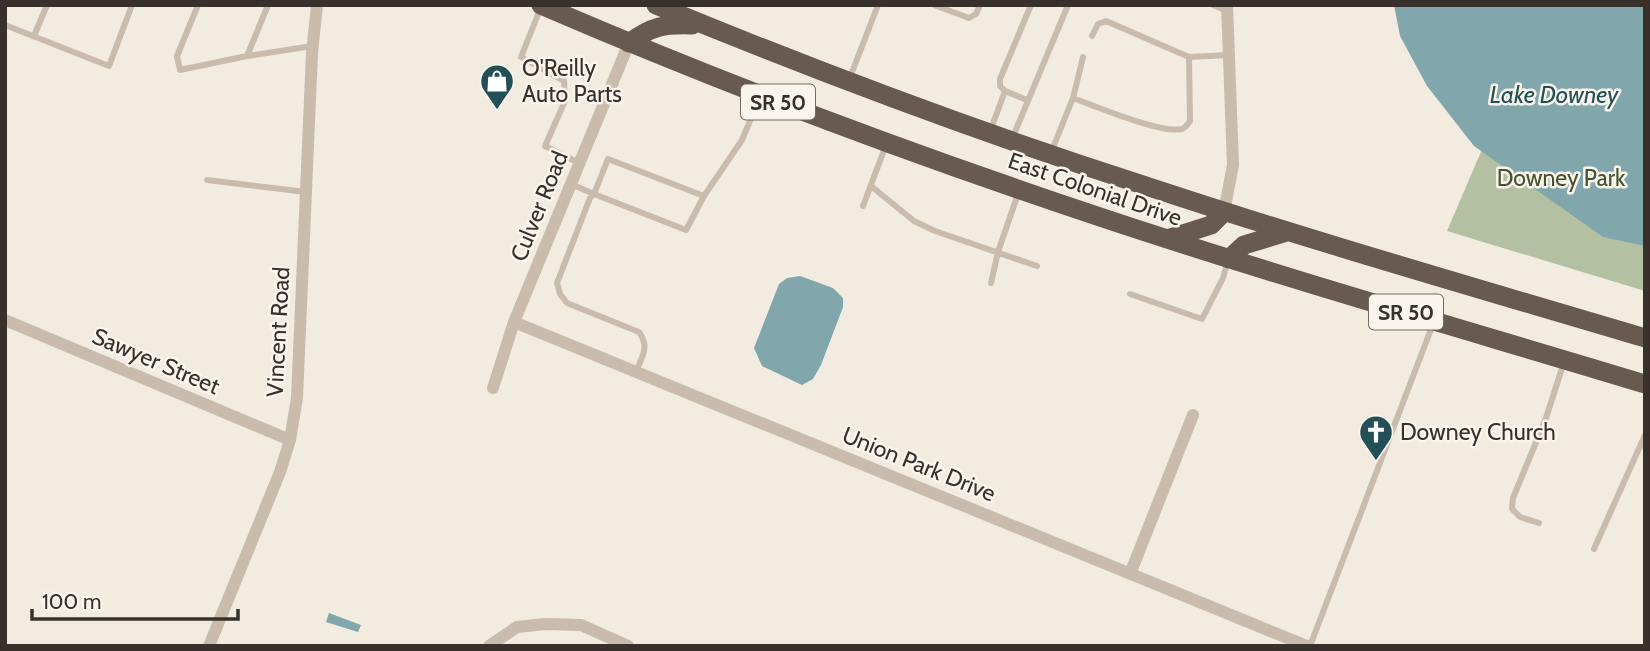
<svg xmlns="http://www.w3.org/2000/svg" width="1650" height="651" font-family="Cabin,sans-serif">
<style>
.green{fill:#b3c0a1}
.water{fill:#81a7ad}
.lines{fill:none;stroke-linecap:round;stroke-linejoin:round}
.service{stroke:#c9bcac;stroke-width:6}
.minor{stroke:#c9bcac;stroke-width:12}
.trunk{stroke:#685a50;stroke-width:19}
.labels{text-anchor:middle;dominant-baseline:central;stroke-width:5;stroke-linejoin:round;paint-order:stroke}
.shield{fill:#f9f4ec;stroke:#726b65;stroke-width:2}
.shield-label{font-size:21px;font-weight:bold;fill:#38302b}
.poi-label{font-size:23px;fill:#38302b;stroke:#f9f4ec;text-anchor:start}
.park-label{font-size:23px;fill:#445430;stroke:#f9f4ec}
.street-label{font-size:23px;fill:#38302b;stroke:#f9f4ec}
.water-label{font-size:24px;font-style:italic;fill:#234f57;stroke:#f9f4ec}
</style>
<rect width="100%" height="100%" fill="#f1ebe0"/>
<!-- green -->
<path class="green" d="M 1544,5 L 1645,5 L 1645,291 L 1447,231 Z"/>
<!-- water -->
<path class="water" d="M 1394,5 L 1645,5 L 1645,246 L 1603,237 L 1474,146 L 1427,86 L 1400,36 Z
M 800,276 L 833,288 L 843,298 L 843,307 L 821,365 L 813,379 L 802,385 L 762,366 L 754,348 L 779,284 L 787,278 Z
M 329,613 L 361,625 L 358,632 L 326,622 Z"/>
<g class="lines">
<!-- service -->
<path class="service" d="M 198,5 L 177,56 L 180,70 L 247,56 L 268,5
M 934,5 L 969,18 L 976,14 L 980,5
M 1213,5 L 1227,11
M 541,7 L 521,57 L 564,81 L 565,101 L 545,146 L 579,163
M 5,25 L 109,66 L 132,5
M 34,36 L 47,5
M 1092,36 L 1098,24 L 1106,21 L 1189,57
M 247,56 L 312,46
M 849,80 L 878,5
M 1005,91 L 1027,100
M 1073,98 L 1083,57
M 991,129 L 1005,91 L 1000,86 L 1000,79 L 1031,5
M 1012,139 L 1068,5
M 1052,150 L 1073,98 C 1095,106 1161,134 1182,129 C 1187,127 1187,125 1190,121 L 1189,57 L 1228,55
M 207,180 L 306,192
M 571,184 L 594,194 L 608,159 L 704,196
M 871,186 L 914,221 L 935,231 L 1037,266
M 863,206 L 886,145
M 991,283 L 998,252 L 1019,191
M 1130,294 L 1202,319 L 1223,278 L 1228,260
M 636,372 C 642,356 650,347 639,332 L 567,303 L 560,294 L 557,283 L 590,198 L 594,194 L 686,230 L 704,196 L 742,140 L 760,97
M 1539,523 L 1520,517 L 1512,509 L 1513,498 L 1546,418 L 1564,362
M 1594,549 L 1645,435
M 1310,646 L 1433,324"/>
<!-- minor -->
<path class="minor" d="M 1224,212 L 1233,165 L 1227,5
M 5,320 L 290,440
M 514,322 L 1307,646
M 493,388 L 514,322 L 629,43
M 1130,574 L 1193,415
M 209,646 L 280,472 L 290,440 L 297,398 L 312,53 L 317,5
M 489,646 L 517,627 L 545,624 L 581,625 L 628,646"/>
<!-- trunk -->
<path class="trunk" d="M 541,5 C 724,84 911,154 1100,217 C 1280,277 1463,329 1645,384
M 656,5 C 816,71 978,132 1143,185 C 1309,240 1477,288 1645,338
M 629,43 C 652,26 664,24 692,25
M 1167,239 L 1211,225 L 1224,212
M 1229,259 L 1244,245 L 1287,232"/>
</g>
<!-- icons -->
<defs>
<g id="shop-pin" transform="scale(1.75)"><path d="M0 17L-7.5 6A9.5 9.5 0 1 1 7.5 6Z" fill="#234f57" stroke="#f9f4ec"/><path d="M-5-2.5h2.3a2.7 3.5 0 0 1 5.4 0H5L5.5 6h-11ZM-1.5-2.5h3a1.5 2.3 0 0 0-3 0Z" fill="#fff"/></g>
<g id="church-pin" transform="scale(1.75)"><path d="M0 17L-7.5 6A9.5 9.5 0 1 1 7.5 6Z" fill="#234f57" stroke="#f9f4ec"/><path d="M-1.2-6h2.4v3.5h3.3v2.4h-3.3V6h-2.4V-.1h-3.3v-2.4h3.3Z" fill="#fff"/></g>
</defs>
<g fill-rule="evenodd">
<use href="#shop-pin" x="497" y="81"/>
<use href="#church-pin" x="1376" y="432"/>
</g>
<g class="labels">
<!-- shield labels -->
<g class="shield">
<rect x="741" y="84.5" width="74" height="35" rx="5"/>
<rect x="1369" y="294.5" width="74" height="35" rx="5"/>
</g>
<g class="shield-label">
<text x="778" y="102">SR 50</text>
<text x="1406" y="312">SR 50</text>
</g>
<!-- poi labels -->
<g class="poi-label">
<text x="522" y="68">O'Reilly<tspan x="522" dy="26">Auto Parts</tspan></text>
<text x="1400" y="432">Downey Church</text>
</g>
<!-- park labels -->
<g class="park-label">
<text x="1561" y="178">Downey Park</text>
</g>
<!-- street labels -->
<g class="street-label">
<text transform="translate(1095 189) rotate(19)">East Colonial Drive</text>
<text transform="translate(539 206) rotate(-68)">Culver Road</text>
<text transform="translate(278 332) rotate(-87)">Vincent Road</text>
<text transform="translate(156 361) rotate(23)">Sawyer Street</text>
<text transform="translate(919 464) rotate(22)">Union Park Drive</text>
</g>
<!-- water labels -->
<g class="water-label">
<text x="1554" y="94">Lake Downey</text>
</g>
</g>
<!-- border -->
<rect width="1650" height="651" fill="none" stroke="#38302b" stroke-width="14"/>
<!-- scale -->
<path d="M32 609v10h206v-10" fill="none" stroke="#38302b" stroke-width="3.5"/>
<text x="42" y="609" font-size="21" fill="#38302b" stroke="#f9f4ec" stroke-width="5" paint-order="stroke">100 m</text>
</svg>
